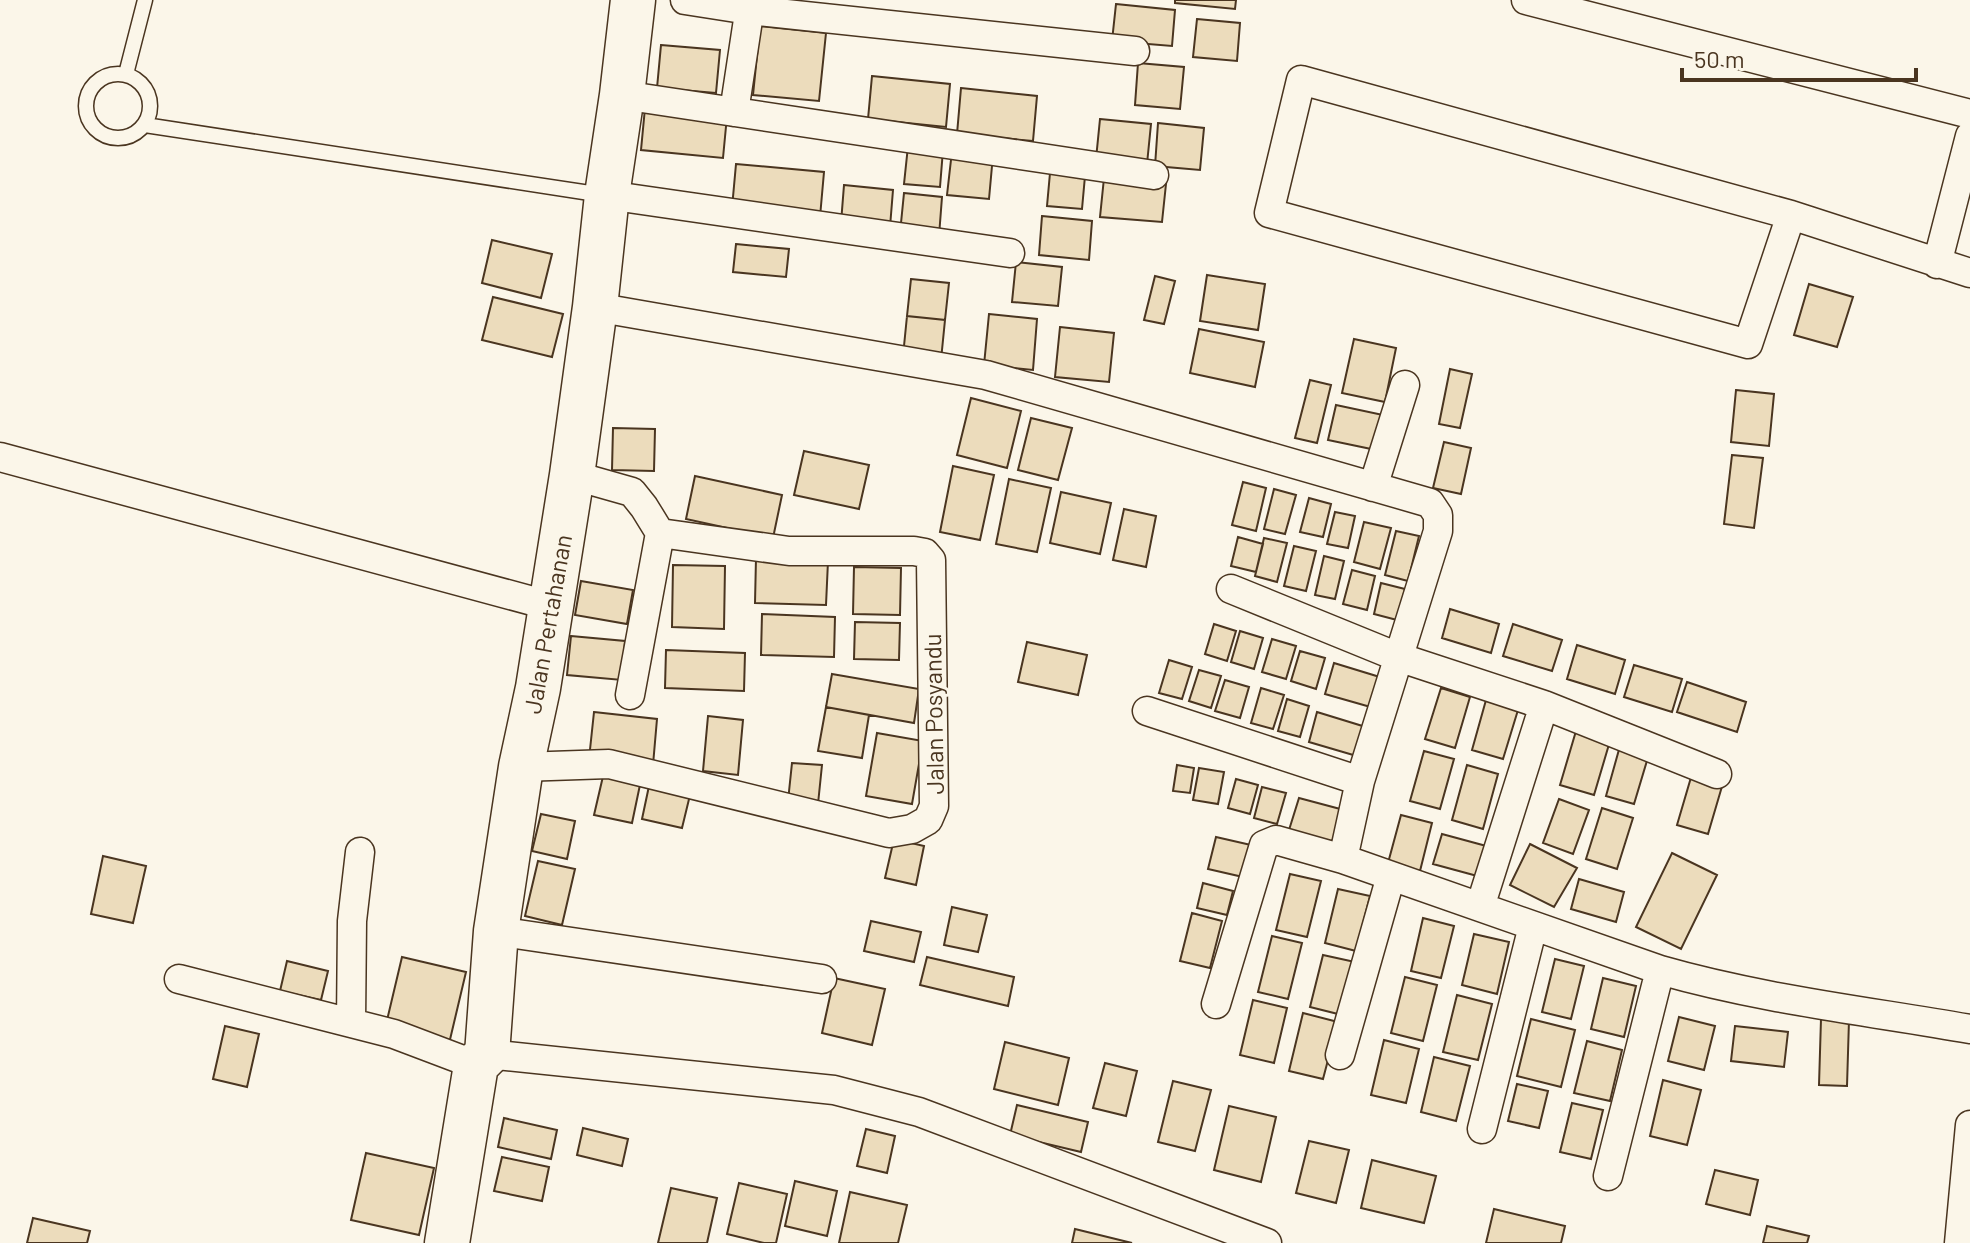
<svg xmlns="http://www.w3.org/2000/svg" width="1970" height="1243" font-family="Barlow,sans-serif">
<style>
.building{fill:#ecdcbc;stroke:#4a3520;stroke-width:2}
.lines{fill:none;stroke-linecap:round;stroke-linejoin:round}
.service-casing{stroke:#4a3520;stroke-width:17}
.minor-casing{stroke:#4a3520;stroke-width:31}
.primary-casing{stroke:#4a3520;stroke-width:47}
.service{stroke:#fbf6e9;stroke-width:14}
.minor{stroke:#fbf6e9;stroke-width:28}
.primary{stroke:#fbf6e9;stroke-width:44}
.labels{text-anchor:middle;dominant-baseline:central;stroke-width:6;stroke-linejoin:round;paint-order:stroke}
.street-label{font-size:24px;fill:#4a3520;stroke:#fbf6e9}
</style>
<rect width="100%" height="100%" fill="#fbf6e9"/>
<!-- building -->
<path class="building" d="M 1175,0 L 1236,0 L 1235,9 L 1175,3 Z
M 1116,4 L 1175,10 L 1172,46 L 1112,41 Z
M 1197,19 L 1240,23 L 1237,61 L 1193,57 Z
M 760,26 L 826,33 L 819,101 L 753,95 Z
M 661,45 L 720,50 L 716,93 L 657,88 Z
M 1138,63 L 1184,67 L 1180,109 L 1135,105 Z
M 872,76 L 950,84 L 946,127 L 868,119 Z
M 961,88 L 1037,96 L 1033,141 L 957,134 Z
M 645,108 L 727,116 L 723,158 L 641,150 Z
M 1100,119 L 1151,124 L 1147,164 L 1096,159 Z
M 1158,123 L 1204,128 L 1200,170 L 1155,166 Z
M 908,146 L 943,150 L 940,187 L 904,184 Z
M 952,151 L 993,155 L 989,199 L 947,195 Z
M 736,164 L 824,172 L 820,217 L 732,208 Z
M 1050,173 L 1085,176 L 1082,209 L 1047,206 Z
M 1104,178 L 1166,184 L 1162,222 L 1100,217 Z
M 844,185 L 893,190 L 890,227 L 841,223 Z
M 904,193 L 942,197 L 939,236 L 900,233 Z
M 1042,216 L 1092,221 L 1089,260 L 1039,255 Z
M 492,240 L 552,254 L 541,298 L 482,283 Z
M 736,244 L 789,249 L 786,277 L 733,272 Z
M 1016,262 L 1062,267 L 1058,306 L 1012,302 Z
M 1207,275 L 1265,284 L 1258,330 L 1200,321 Z
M 1155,276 L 1175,281 L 1164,324 L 1144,320 Z
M 911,279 L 949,283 L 945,320 L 907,316 Z
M 1809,284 L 1853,297 L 1837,347 L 1794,335 Z
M 493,297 L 563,314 L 552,357 L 482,340 Z
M 989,314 L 1037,319 L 1033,370 L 984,365 Z
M 907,316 L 945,320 L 941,360 L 903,356 Z
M 1060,327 L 1114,333 L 1109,382 L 1055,377 Z
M 1199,329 L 1264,342 L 1255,387 L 1190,373 Z
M 1354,339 L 1396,348 L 1385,402 L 1342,393 Z
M 1450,369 L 1472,374 L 1460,428 L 1439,424 Z
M 1310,380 L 1331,385 L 1317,443 L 1295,438 Z
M 1736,390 L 1774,394 L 1769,446 L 1731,442 Z
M 971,398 L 1021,411 L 1007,468 L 957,455 Z
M 1336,405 L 1383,415 L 1376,450 L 1328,440 Z
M 1031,418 L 1072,428 L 1058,480 L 1018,470 Z
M 613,428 L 655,429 L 654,471 L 612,470 Z
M 1444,442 L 1471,448 L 1461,494 L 1433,488 Z
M 804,451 L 869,465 L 859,509 L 794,495 Z
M 1732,455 L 1763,458 L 1754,528 L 1724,524 Z
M 953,466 L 994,475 L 980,540 L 940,532 Z
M 695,476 L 782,495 L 773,538 L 686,519 Z
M 1009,479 L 1051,488 L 1037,552 L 996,544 Z
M 1243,482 L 1266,488 L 1256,531 L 1232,525 Z
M 1274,489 L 1296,495 L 1285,534 L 1264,529 Z
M 1061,492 L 1111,503 L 1100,554 L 1050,543 Z
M 1309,498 L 1331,504 L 1323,537 L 1300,532 Z
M 1124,509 L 1156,516 L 1146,567 L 1113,560 Z
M 1335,512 L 1355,516 L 1348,548 L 1327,544 Z
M 1364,522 L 1391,528 L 1380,569 L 1354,562 Z
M 1396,531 L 1419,536 L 1408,581 L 1385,575 Z
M 1238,537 L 1263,544 L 1256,572 L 1231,566 Z
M 1264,538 L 1287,543 L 1277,582 L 1255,576 Z
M 1294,546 L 1316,551 L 1306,591 L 1284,586 Z
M 1324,556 L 1344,561 L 1335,599 L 1315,595 Z
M 756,558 L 828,561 L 826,605 L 755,603 Z
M 673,565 L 725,566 L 724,629 L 672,627 Z
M 854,567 L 901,568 L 900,615 L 853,614 Z
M 1352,570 L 1375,576 L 1367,610 L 1343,604 Z
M 581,581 L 633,590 L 627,624 L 575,615 Z
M 1381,583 L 1405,589 L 1397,620 L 1374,614 Z
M 1450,609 L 1499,624 L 1491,653 L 1442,638 Z
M 762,614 L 835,617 L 834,657 L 761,655 Z
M 855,622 L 900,623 L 899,660 L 854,659 Z
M 1214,624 L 1236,631 L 1227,661 L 1205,654 Z
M 1513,624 L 1562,640 L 1552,671 L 1503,656 Z
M 1240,631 L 1263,638 L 1254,669 L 1231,662 Z
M 571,636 L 625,641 L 622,680 L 567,675 Z
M 1272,639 L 1296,646 L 1286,679 L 1262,672 Z
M 1027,642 L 1087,655 L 1078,695 L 1018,682 Z
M 1577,645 L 1625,660 L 1615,694 L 1567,679 Z
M 666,650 L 745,653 L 744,691 L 665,688 Z
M 1300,651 L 1325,658 L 1316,689 L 1291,681 Z
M 1169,660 L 1192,667 L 1182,699 L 1159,693 Z
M 1334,663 L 1383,678 L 1374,708 L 1325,694 Z
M 1634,665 L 1682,679 L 1672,712 L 1624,697 Z
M 1199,670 L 1221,676 L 1211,708 L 1189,701 Z
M 832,674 L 919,689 L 914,723 L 826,707 Z
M 1225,680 L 1249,687 L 1240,718 L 1215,711 Z
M 1687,682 L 1746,702 L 1737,732 L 1677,712 Z
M 1261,688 L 1284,695 L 1273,729 L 1251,723 Z
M 1441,688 L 1470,697 L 1455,748 L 1425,739 Z
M 1287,699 L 1309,706 L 1300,737 L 1278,731 Z
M 1486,700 L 1518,710 L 1503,759 L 1472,750 Z
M 826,707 L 869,715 L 862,758 L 818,751 Z
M 594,712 L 657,719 L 653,765 L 589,759 Z
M 1317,712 L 1369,728 L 1360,757 L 1309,742 Z
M 708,716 L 743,720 L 738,775 L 703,771 Z
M 1576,731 L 1610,741 L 1594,795 L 1560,785 Z
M 877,733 L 923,741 L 912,804 L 866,796 Z
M 1620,746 L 1649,754 L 1634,804 L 1606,796 Z
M 1424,751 L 1454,759 L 1440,809 L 1410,801 Z
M 792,763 L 822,765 L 818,804 L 788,801 Z
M 1177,765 L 1194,768 L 1190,793 L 1173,791 Z
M 1467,765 L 1498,774 L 1483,829 L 1452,820 Z
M 1199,768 L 1224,772 L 1218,804 L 1193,800 Z
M 604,772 L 641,780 L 632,823 L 594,815 Z
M 1692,774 L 1723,783 L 1708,834 L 1677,825 Z
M 1236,779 L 1258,785 L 1250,814 L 1228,808 Z
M 649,786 L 690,795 L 682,828 L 642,819 Z
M 1262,787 L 1286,793 L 1277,824 L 1254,818 Z
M 1299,798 L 1344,810 L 1335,843 L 1289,830 Z
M 1559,799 L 1589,810 L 1573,854 L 1543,843 Z
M 1602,808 L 1633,818 L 1617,869 L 1586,859 Z
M 541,814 L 575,821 L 567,859 L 532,851 Z
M 1401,815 L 1432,823 L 1420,871 L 1388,863 Z
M 1442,834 L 1490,847 L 1481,877 L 1433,864 Z
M 1216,837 L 1251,845 L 1243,877 L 1208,869 Z
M 894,839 L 924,846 L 916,885 L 885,878 Z
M 1530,844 L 1577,868 L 1554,907 L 1510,885 Z
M 1672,853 L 1717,875 L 1681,949 L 1636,927 Z
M 103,856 L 146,866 L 133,923 L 91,914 Z
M 538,861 L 575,869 L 562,925 L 525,916 Z
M 1290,874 L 1321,881 L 1307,937 L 1276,930 Z
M 1579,879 L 1624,892 L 1616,922 L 1571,909 Z
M 1203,883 L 1233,891 L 1227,915 L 1197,908 Z
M 1338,889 L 1370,896 L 1356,951 L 1325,943 Z
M 952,907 L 987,915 L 978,952 L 944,945 Z
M 1192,913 L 1222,921 L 1210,968 L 1180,961 Z
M 1423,918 L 1454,926 L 1441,978 L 1411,971 Z
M 871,921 L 921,932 L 914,962 L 864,951 Z
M 1474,934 L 1509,942 L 1497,994 L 1462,985 Z
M 1272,936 L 1302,943 L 1288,999 L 1258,992 Z
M 1323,955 L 1355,962 L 1342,1015 L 1310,1007 Z
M 402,957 L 466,972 L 448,1048 L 384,1033 Z
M 927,957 L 1014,977 L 1008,1006 L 920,985 Z
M 1555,959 L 1584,966 L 1571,1019 L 1542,1012 Z
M 287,961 L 328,971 L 321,1000 L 280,991 Z
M 1405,977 L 1437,985 L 1423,1041 L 1391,1033 Z
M 834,978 L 885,989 L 872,1045 L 822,1033 Z
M 1603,978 L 1636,986 L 1624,1037 L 1591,1029 Z
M 1457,995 L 1492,1004 L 1478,1060 L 1443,1052 Z
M 1253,1000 L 1287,1008 L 1274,1063 L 1240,1055 Z
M 1303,1013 L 1338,1022 L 1323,1079 L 1289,1071 Z
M 1679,1017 L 1715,1026 L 1704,1070 L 1668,1061 Z
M 1531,1019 L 1575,1030 L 1561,1087 L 1517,1076 Z
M 1821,1019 L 1849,1020 L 1847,1086 L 1819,1085 Z
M 225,1026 L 259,1034 L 247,1087 L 213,1079 Z
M 1735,1026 L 1788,1032 L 1784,1067 L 1731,1061 Z
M 1384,1040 L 1419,1049 L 1406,1103 L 1371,1095 Z
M 1587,1041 L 1622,1050 L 1610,1101 L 1574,1093 Z
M 1005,1042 L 1069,1058 L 1058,1105 L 994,1089 Z
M 1434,1057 L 1470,1066 L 1456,1121 L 1421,1112 Z
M 1105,1063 L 1137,1071 L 1126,1116 L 1093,1108 Z
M 1663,1080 L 1701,1090 L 1687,1145 L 1650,1136 Z
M 1173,1081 L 1211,1090 L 1195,1151 L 1158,1142 Z
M 1517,1084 L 1548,1091 L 1539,1128 L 1508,1121 Z
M 1572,1103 L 1603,1110 L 1591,1159 L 1560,1152 Z
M 1017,1105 L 1088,1122 L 1081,1152 L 1010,1135 Z
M 1229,1106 L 1276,1117 L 1261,1182 L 1214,1170 Z
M 504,1118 L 557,1130 L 551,1159 L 498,1147 Z
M 583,1128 L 628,1139 L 622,1166 L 577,1155 Z
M 866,1129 L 895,1136 L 887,1173 L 857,1166 Z
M 1309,1141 L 1349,1150 L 1336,1203 L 1296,1193 Z
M 366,1153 L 434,1168 L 419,1235 L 351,1220 Z
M 502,1157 L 549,1167 L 542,1201 L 494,1191 Z
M 1372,1160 L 1436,1176 L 1424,1223 L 1361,1208 Z
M 1715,1170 L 1758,1180 L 1750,1215 L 1706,1204 Z
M 795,1181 L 837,1191 L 827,1236 L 785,1226 Z
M 739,1183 L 787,1194 L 776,1243 L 764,1243 L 727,1234 Z
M 671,1188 L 717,1198 L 707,1243 L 658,1243 Z
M 850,1192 L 907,1205 L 898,1243 L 839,1243 Z
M 1494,1209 L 1565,1226 L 1561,1243 L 1486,1243 Z
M 33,1218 L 90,1231 L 87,1243 L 27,1243 Z
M 1767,1226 L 1809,1236 L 1807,1243 L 1763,1243 Z
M 1075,1229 L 1132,1243 L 1072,1243 Z"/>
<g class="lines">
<!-- service casing -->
<g class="service-casing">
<path id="service" d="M86 106a32 32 0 1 1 64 0a32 32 0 1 1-64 0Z
M 126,74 L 145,0
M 145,125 L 603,195"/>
</g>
<!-- minor casing -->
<g class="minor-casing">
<path id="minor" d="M 685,0 L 749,10 L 1135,51
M 1526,0 L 1970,114
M 622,95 L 1154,175
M 734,112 L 751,0
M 607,195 L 1010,253
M 1791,215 L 1748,344 L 1269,213 L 1301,80 L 1791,215 L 1970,273
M 1937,264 L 1970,136
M 595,307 L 986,375 L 1430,503 L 1438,515 L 1438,531 L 1360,781 L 1343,859 L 1660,970 C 1761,999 1867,1011 1970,1029
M 0,457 L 551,606
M 572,475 L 632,492 L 644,507 L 660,533 L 630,695
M 1373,487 L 1405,385
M 1231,589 L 1398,657 L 1544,705 L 1717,774
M 1147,711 L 1360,781
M 521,767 L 609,764 L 889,833 L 912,829 L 928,820 L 934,806 L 931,560 L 925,553 L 914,551 L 789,551 L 660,533
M 360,852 L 352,921 L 351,1023 L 394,1034 L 476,1065
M 1480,907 L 1544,705
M 496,931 L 822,979
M 179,979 L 351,1023
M 1216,1004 L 1264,845 L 1276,840 L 1343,859
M 487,1054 L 834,1090 L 919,1112 L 1267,1243
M 1340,1055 L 1391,876
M 1482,1129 L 1533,926
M 1608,1176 L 1660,970
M 1959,1243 L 1970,1125"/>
</g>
<!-- primary casing -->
<g class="primary-casing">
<path id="primary" d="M 447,1243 L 476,1065 L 487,1054 L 496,931 L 521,767 L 538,688 L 572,475 L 595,307 L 607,195 L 622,95 L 633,0"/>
</g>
<!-- service -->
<use href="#service" class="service"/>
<!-- minor -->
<use href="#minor" class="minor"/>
<!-- primary -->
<use href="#primary" class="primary"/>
</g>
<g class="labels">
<!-- street labels -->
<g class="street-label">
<text transform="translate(547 624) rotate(-80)">Jalan Pertahanan</text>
<text transform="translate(933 714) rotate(-91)">Jalan Posyandu</text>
</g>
</g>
<!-- scale -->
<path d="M1682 68v12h234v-12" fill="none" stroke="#4a3520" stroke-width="4"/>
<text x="1694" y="68" font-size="24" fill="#4a3520" stroke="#fbf6e9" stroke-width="6" paint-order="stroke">50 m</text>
</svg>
